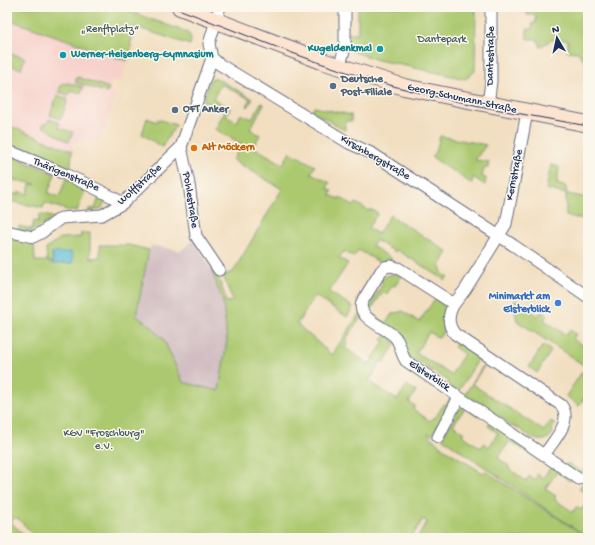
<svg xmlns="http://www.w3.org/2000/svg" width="595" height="545" font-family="'Gochi Hand',sans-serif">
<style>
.built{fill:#f7d0ca}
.industrial{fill:#d2bec2}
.green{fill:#acc970;stroke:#647c67}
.water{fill:#5abdd8;stroke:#3a769b}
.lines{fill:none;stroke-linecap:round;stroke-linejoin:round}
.minor-casing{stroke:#666c80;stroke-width:13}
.secondary-casing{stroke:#666c80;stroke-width:18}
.minor{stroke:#fff;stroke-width:11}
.secondary{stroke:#fde4d0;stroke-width:16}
.tram{stroke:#1b2f5e;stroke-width:1}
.culture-dot{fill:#0f9aa8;stroke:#fbf7ec;stroke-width:1.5}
.service-dot{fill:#5c6f8a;stroke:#fbf7ec;stroke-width:1.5}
.food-dot{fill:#e8710a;stroke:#fbf7ec;stroke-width:1.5}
.shop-dot{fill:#3f7fe0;stroke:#fbf7ec;stroke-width:1.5}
.labels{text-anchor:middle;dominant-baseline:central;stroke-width:3;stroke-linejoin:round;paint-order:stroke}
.park-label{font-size:11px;fill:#465d63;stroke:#fbf7ec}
.culture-label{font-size:11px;font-weight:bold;fill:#0d838f;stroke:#fbf7ec;text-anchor:end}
.street-label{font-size:11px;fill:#1b2f5e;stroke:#fbf7ec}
.service-label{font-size:11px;font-weight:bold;fill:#4e5e75;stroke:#fbf7ec;text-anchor:start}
.food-label{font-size:11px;font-weight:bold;fill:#c56008;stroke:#fbf7ec;text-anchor:start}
.shop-label{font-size:11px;font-weight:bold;fill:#366cbe;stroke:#fbf7ec;text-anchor:end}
</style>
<rect width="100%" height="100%" fill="#fbf7ec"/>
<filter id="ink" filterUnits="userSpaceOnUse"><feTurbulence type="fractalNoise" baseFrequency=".025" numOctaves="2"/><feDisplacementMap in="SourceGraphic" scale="8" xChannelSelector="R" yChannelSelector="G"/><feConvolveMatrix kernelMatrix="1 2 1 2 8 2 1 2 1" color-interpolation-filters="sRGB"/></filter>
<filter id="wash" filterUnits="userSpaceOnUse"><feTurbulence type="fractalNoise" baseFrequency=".012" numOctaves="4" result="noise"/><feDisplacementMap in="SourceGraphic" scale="16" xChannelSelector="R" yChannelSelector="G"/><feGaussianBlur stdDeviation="0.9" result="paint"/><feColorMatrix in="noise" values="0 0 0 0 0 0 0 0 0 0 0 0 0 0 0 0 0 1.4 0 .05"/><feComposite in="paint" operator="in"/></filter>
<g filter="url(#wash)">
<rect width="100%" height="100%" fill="#f2dec0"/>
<!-- built -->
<path class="built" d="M 7,19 L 127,61 L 120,82 L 112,79 L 109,88 L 116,96 L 99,141 L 73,142 L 72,168 L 12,142 L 7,143 Z"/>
<!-- industrial -->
<path class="industrial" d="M 194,239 L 212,272 L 223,302 L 227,340 L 219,391 L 183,382 L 162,336 L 160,338 L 151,326 L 136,316 L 151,245 L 181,251 Z"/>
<!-- green -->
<path class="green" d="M 7,7 L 117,7 L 184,31 C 191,34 192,38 190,45 L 136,27 L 130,45 L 132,46 L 127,61 L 7,19 Z
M 358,7 L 476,7 L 475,71 L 466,79 L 378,60 L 348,50 L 348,33 L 358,33 Z
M 567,7 L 588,7 L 588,65 L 578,52 L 567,51 L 568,40 L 551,40 L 540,47 L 540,43 L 538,42 L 538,39 L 527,39 L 527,29 L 532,29 L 532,23 L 536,23 L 536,15 L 527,15 L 527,9 L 567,9 Z
M 7,52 L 25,58 L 21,69 L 7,64 Z
M 77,77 L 109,88 L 107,93 L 75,82 Z
M 216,78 L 253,99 L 248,107 L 247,106 L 250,99 L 221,84 L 213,99 L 230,108 L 226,116 L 237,122 L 241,114 L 252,119 L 261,103 L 264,104 L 250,129 L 260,135 L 253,147 L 283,164 L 290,152 L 315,166 L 311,173 L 330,183 L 327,188 L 332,191 L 330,195 L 339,199 L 340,197 L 353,206 L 356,203 L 369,211 L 370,209 L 378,213 L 368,228 L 378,234 L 390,215 L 448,252 L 440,266 L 442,273 L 448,277 L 445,280 L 397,250 L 395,252 L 376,240 L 372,246 L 392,259 L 382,264 L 359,250 L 354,257 L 344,251 L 339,258 L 348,263 L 329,292 L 353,307 L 347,317 L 315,296 L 297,324 L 332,355 L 359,314 L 361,317 L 345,341 L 348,343 L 345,348 L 369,364 L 384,342 L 382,340 L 386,335 L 392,339 L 394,346 L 384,362 L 381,361 L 369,381 L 397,400 L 407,385 L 416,391 L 409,402 L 415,406 L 413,409 L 430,421 L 433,418 L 435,418 L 444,404 L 446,405 L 452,396 L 455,398 L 432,435 L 428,433 L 428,435 L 443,448 L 483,473 L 485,471 L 587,537 L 442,438 L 462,403 L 480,415 L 478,417 L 465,408 L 453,425 L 464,433 L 462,435 L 481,448 L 484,443 L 489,447 L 498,433 L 488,426 L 491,421 L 526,446 L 523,450 L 510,441 L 498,458 L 509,466 L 508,468 L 526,481 L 529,476 L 534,480 L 538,474 L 543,478 L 553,464 L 572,479 L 570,481 L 557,472 L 545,489 L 556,496 L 554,499 L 573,512 L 576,507 L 581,510 L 588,500 L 588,538 L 417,538 L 427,522 L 423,519 L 411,538 L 37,538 L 16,517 L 10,522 L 28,538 L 14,538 L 7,530 L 7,250 L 9,240 L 15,237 L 34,239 L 35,261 L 47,261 L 53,264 L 52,253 L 53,262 L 47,261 L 46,249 L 60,238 L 81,237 L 81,233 L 90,233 L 90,258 L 100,257 L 100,245 L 129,245 L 149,250 L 136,316 L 151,326 L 160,337 L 162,336 L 183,382 L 219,391 L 227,340 L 223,302 L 212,272 L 215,270 L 224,293 L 226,302 L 233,301 L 223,275 L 233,272 L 282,189 L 233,160 L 242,144 L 215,129 L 225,111 L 221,107 L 203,101 L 210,80 Z
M 68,83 L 83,87 L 81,93 L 71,90 L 69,95 L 59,92 L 61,84 Z
M 57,95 L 68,99 L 61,119 L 50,115 Z
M 314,107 L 351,115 L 352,121 L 345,121 L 345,130 L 344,130 L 312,111 Z
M 147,118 L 157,122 L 158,119 L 176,125 L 162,147 L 142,134 Z
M 49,119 L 60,123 L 58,128 L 73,132 L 69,142 L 42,126 L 44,123 L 47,124 Z
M 7,125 L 72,151 L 70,174 L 7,150 Z
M 440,136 L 486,145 L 475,160 L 489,162 L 488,168 L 484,168 L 482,177 L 486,178 L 485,185 L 473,177 L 472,184 L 432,157 L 437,148 Z
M 7,155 L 14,157 L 55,174 L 48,193 L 59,197 L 66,179 L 102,194 L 106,198 L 102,208 L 92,212 L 88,211 L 90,208 L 95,209 L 100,195 L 86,189 L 77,211 L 70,211 L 45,203 L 43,208 L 8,201 L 10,193 L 18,195 L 19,192 L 28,194 L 30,184 L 36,184 L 8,179 L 7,180 L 7,173 L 12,175 L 14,167 L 7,164 Z
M 551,165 L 559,167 L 557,184 L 566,187 L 567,194 L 588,198 L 588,220 L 566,216 L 566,194 L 546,189 Z
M 40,214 L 55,218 L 31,232 L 18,230 L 19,226 L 32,229 L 34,221 L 38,222 Z
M 392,274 L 395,274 L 402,276 L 395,286 L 393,285 L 386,295 L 384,293 L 381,295 L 369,312 L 386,323 L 392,314 L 403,311 L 419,322 L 435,299 L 448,307 L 446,328 L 439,338 L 429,332 L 416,353 L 451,375 L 464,354 L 454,347 L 457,342 L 480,357 L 458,392 L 449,386 L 447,380 L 414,359 L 412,362 L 366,310 L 367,302 L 369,299 L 374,298 L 383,283 L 380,281 L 382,278 Z
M 515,300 L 538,316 L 541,312 L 547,315 L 544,320 L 566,335 L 570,330 L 576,334 L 573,339 L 588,349 L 588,393 L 579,406 L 566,396 L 582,372 L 588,368 L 517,321 L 515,311 Z
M 543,345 L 551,351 L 537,373 L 529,367 Z
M 486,361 L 490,363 L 488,366 L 485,365 L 472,384 L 544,431 L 551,421 L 555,424 L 552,429 L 553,433 C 541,450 527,433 516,427 C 512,426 509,426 506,425 L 505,420 L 473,399 L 470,400 L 464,396 Z
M 588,462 L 588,495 L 579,489 L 585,480 L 565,466 L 568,463 L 581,472 Z"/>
<!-- water -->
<path class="water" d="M 72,252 L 73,263 L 53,264 L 52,253 Z"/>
</g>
<g filter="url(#ink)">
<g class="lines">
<!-- minor casing -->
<g class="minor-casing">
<path id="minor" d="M 220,7 L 209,44 L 212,58 L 219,64 L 349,143 L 373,154 L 513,245 L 588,297
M 339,67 L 345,48 L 345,7
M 488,105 L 491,81 L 491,7
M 181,147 L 189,184 L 196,236 L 219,270
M 7,153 L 14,153 C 51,168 88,183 123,203
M 7,231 L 33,237 L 41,233 L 61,218 L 102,215 L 123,203 L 181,147 L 212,58
M 391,266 L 398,268 L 454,304 C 448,314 447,325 455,334 L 561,405 C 574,421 553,441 544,455 L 406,361 C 400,353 401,342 394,336 C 385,327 356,318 362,302 L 381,271 L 385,267 Z
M 454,304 L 465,290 L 506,224 L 527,112
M 438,437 L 459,397
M 544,455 L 579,479"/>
</g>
<!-- secondary casing -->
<g class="secondary-casing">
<path id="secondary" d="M 180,7 L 322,61 L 404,87 L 588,124"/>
</g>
<!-- minor -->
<use href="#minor" class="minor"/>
<!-- secondary -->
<use href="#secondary" class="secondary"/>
<!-- tram -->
<path class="tram" d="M 173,7 C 239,32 305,60 372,80 C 443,101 516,113 588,126"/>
</g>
</g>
<!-- markers -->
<g class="culture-dot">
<circle cx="380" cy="49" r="4"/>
<circle cx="63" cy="55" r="4"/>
</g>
<g class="service-dot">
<circle cx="333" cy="86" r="4"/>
<circle cx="175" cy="110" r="4"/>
</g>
<circle class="food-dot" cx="194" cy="148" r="4"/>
<circle class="shop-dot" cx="558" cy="303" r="4"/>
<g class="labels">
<!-- park labels -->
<g class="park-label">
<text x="110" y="30">„Renftplatz“</text>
<text x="442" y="40">Dantepark</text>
<text x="104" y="434">KGV "Froschburg"<tspan x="104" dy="13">e.V.</tspan></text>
</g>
<!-- culture labels -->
<g class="culture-label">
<text x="372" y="49">Kugeldenkmal</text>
<text x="71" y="55" text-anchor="start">Werner-Heisenberg-Gymnasium</text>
</g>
<!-- street labels -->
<g class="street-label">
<text transform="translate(491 56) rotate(-89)">Dantestraße</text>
<text transform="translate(462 99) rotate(12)">Georg-Schumann-Straße</text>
<text transform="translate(375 158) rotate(30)">Kirschbergstraße</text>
<text transform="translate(66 175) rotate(23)">Thärigenstraße</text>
<text transform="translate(515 175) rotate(-79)">Kernstraße</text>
<text transform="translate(140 185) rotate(-42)">Wolffstraße</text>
<text transform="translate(190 200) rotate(81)">Pohlestraße</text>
<text transform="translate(429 376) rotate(34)">Elsterblick</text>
</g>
<!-- service labels -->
<g class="service-label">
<text x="341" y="80">Deutsche<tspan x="341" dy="13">Post-Filiale</tspan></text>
<text x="183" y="110">OFT Anker</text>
</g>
<!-- food labels -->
<g class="food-label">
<text x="202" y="148">Alt Möckern</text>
</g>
<!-- shop labels -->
<g class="shop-label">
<text x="550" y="297">Minimarkt am<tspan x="550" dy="13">Elsterblick</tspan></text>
</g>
</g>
<!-- margin -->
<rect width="595" height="545" fill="none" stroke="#fbf7ec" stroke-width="24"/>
<!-- north arrow -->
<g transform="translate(557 38) rotate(351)" stroke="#fbf7ec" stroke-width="3" paint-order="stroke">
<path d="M0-3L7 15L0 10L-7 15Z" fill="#1b2f5e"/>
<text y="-6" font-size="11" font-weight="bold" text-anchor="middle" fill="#1b2f5e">N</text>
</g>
</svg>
